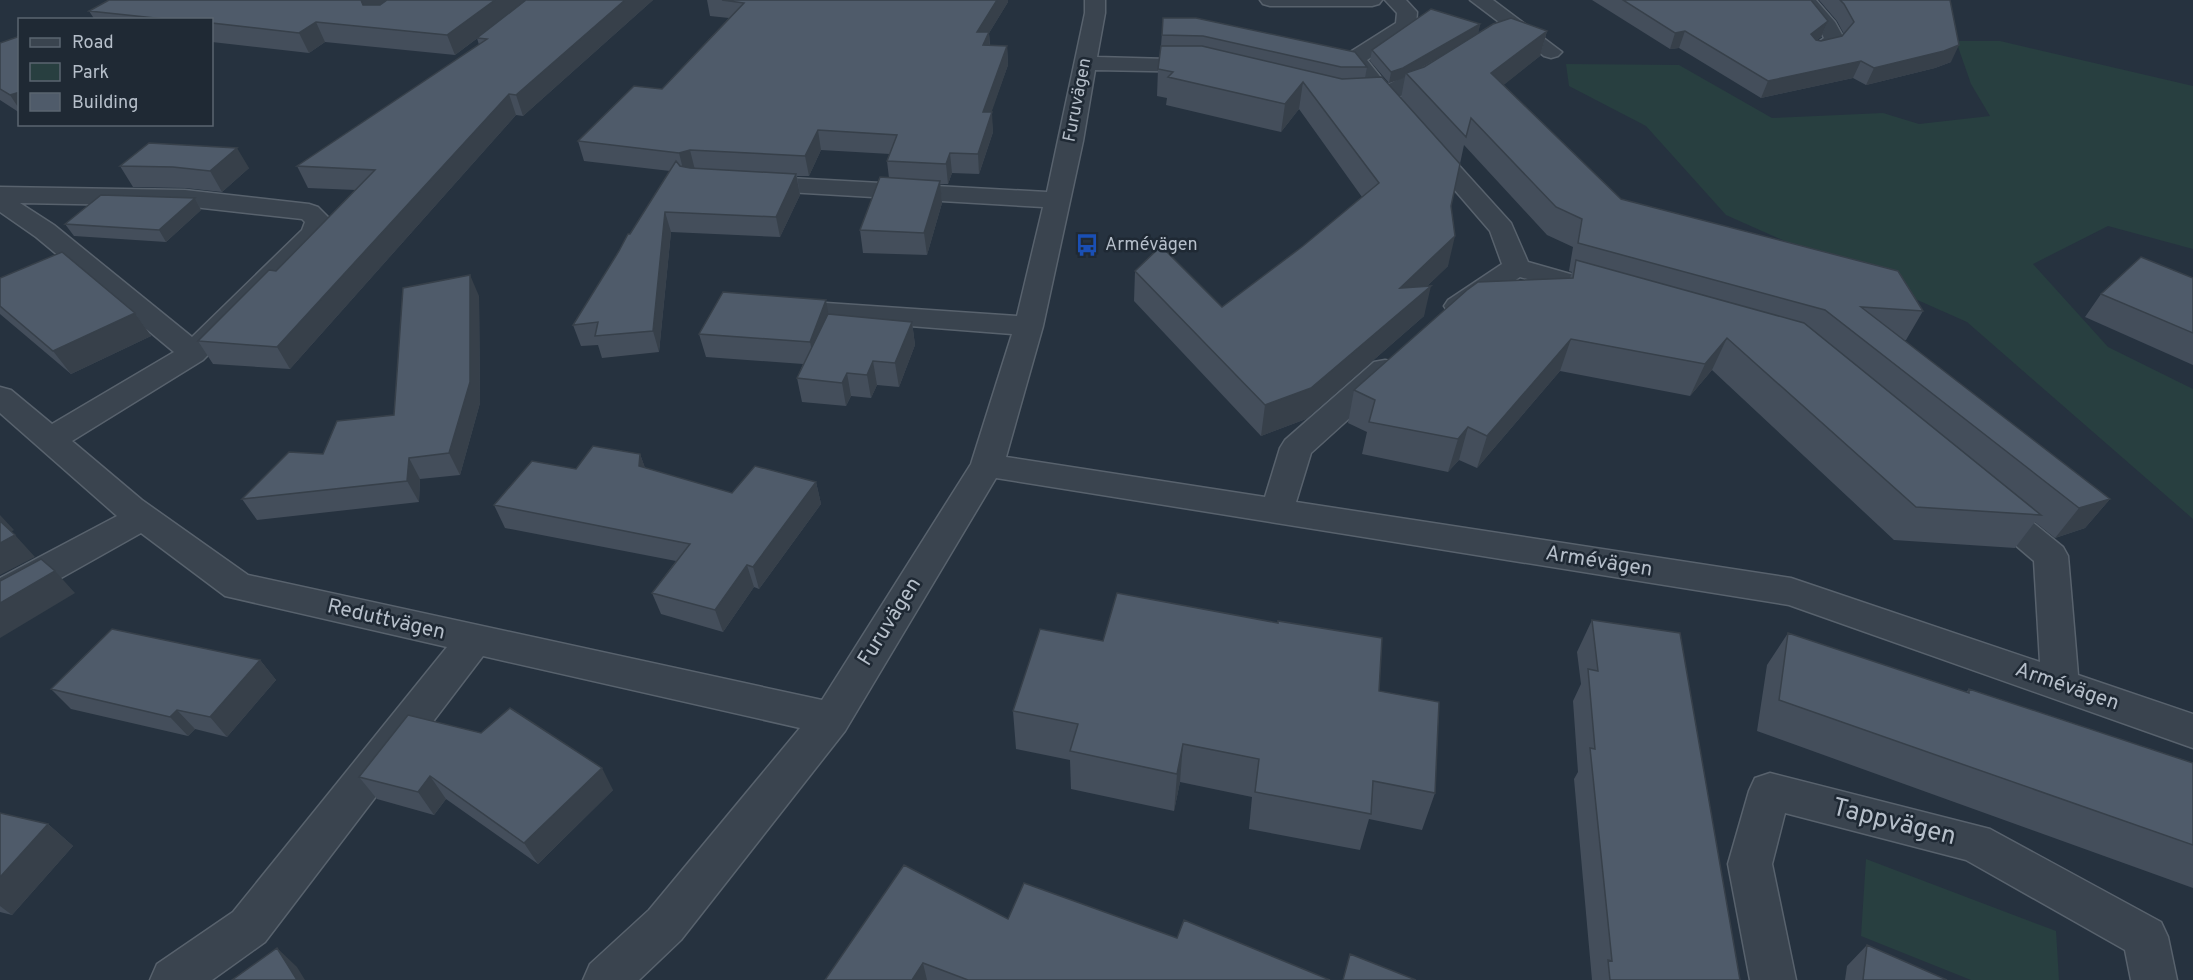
<svg xmlns="http://www.w3.org/2000/svg" width="2193" height="980" font-family="Overpass,sans-serif">
<style>
.green{fill:#283f40}
.lines{fill:none;stroke-linecap:round;stroke-linejoin:round}
.minor-casing{stroke:#58626d;stroke-width:3}
.minor{fill:#3a444f;fill-rule:evenodd}
.wall{fill:#444e5b;fill-rule:evenodd}
.shaded-wall{fill:#37404a}
.building{fill:#4f5b6a;stroke:#37404a;stroke-width:1.5}
.labels{text-anchor:middle;dominant-baseline:central;stroke-width:5;stroke-linejoin:round;paint-order:stroke}
.far-street-label{font-size:18px;fill:#b6bfca;stroke:#1f2934}
.far-poi-label{font-size:18px;fill:#b6bfca;stroke:#1f2934;text-anchor:start}
.street-label{font-size:21px;fill:#b6bfca;stroke:#1f2934}
.near-street-label{font-size:26px;fill:#b6bfca;stroke:#1f2934}
</style>
<rect width="100%" height="100%" fill="#26323f"/>
<!-- green -->
<path class="green" d="M 1956,41 L 2000,41 L 2193,86 L 2193,249 L 2108,226 L 2033,264 L 2108,347 L 2193,389 L 2193,519 L 1967,322 L 1726,215 L 1646,126 L 1569,86 L 1566,64 L 1679,65 L 1772,118 L 1883,113 L 1919,124 L 1990,116 L 1971,84 Z
M 1866,859 L 2056,931 L 2059,980 L 1971,980 L 1861,936 Z"/>
<g class="lines">
<!-- minor casing -->
<g class="minor-casing">
<path id="minor" d="M 1085,0 L 1105,0 L 1105,13 L 1097,57 L 1204,60 L 1212,61 L 1215,66 L 1212,71 L 1204,72 L 1095,70 L 1083,141 L 1043,326 L 1006,457 L 1265,497 L 1280,448 L 1285,440 L 1374,362 L 1385,360 L 1396,362 L 1400,369 L 1396,376 L 1311,453 L 1296,502 L 1791,578 L 2040,662 L 2034,561 L 1979,514 L 1974,506 L 1979,498 L 1991,494 L 2003,498 L 2063,547 L 2068,556 L 2078,675 L 2193,714 L 2193,748 L 1789,605 L 996,478 L 845,731 L 681,940 L 639,980 L 583,980 L 590,964 L 649,910 L 800,728 L 483,656 L 265,942 L 212,980 L 150,980 L 157,964 L 233,912 L 447,647 L 225,596 L 141,533 L 13,605 L 0,609 L 0,578 L 117,516 L 0,413 L 0,387 L 11,390 L 52,424 L 174,352 L 36,237 L 0,212 L 0,187 L 185,190 L 309,204 L 318,207 L 331,220 L 323,239 L 203,360 L 72,441 L 142,500 L 248,575 L 822,700 L 971,464 L 1012,334 L 782,316 L 772,314 L 768,308 L 772,302 L 782,300 L 1017,316 L 1043,207 L 755,190 L 746,188 L 743,183 L 746,178 L 755,176 L 1047,192 L 1085,13 ZM 20,203 L 185,206 L 302,219 L 305,222 L 302,230 L 192,337 L 54,225 Z
M 1260,0 L 1382,0 L 1379,4 L 1372,6 L 1270,6 L 1263,4 Z
M 1385,0 L 1406,0 L 1417,12 L 1416,26 L 1413,30 L 1367,60 L 1387,85 L 1434,61 L 1442,60 L 1450,61 L 1453,66 C 1437,90 1370,109 1343,102 L 1340,97 L 1343,92 L 1368,90 L 1344,59 L 1347,54 L 1396,23 L 1397,13 Z
M 1470,0 L 1493,0 L 1562,52 L 1558,56 L 1551,58 L 1544,56 Z
M 1795,0 L 1816,0 L 1835,22 L 1845,40 C 1838,51 1822,59 1810,55 L 1806,51 L 1824,38 L 1819,28 Z
M 1427,137 L 1435,139 L 1511,223 L 1528,262 L 1609,285 L 1613,291 L 1609,297 L 1599,299 L 1520,277 L 1468,312 L 1458,314 L 1448,312 L 1444,306 L 1448,300 L 1502,264 L 1490,231 L 1415,144 L 1419,139 Z
M 1770,773 L 1990,829 L 2161,922 L 2168,937 L 2177,980 L 2131,980 L 2125,950 L 1966,860 L 1785,813 L 1772,864 L 1796,980 L 1750,980 L 1728,864 L 1749,791 L 1755,778 Z"/>
</g>
<!-- minor -->
<use href="#minor" class="minor"/>
</g>
<!-- wall -->
<path class="wall" d="M 653,0 L 523,116 L 516,115 L 290,369 L 213,364 L 198,341 L 276,271 L 356,190 L 308,188 L 297,166 L 479,45 L 477,38 L 479,37 L 455,55 L 325,42 L 309,53 L 212,42 L 212,20 L 95,20 L 89,11 Z
M 707,0 L 1008,0 L 1008,2 L 989,33 L 990,45 L 1007,46 L 1008,65 L 991,112 L 993,132 L 979,174 L 952,173 L 948,184 L 940,184 L 942,203 L 927,255 L 863,253 L 860,230 L 889,178 L 887,161 L 890,154 L 821,150 L 809,176 L 797,176 L 800,195 L 780,237 L 671,232 L 659,352 L 602,358 L 598,345 L 581,346 L 573,325 L 670,171 L 584,161 L 578,141 L 662,89 L 729,18 L 710,16 Z
M 1592,0 L 1811,0 L 1828,21 L 1821,37 L 1817,40 L 1821,41 L 1842,36 L 1844,34 L 1837,21 L 1819,0 L 1950,0 L 1951,62 L 1935,68 L 1866,85 L 1853,78 L 1761,98 L 1679,48 L 1670,49 Z
M 1163,18 L 1367,67 L 1365,78 L 1401,98 L 1405,77 L 1389,83 L 1370,61 L 1372,50 L 1480,24 L 1478,33 L 1547,31 L 1540,56 L 1503,85 L 1621,199 L 1923,311 L 1906,340 L 1903,340 L 2110,499 L 2085,528 L 2055,538 L 2035,522 L 2015,548 L 1894,540 L 1712,370 L 1690,396 L 1560,371 L 1477,468 L 1459,460 L 1448,472 L 1362,454 L 1367,432 L 1348,423 L 1354,390 L 1570,278 L 1572,272 L 1569,271 L 1573,247 L 1547,235 L 1464,145 L 1451,206 L 1448,266 L 1426,287 L 1424,316 L 1306,419 L 1261,436 L 1134,301 L 1135,271 L 1222,307 L 1303,246 L 1362,197 L 1299,109 L 1281,132 L 1166,105 L 1167,98 L 1157,96 L 1158,69 L 1161,46 ZM 1451,50 L 1424,67 L 1419,69 Z
M 20,36 L 20,113 L 0,100 L 0,43 Z
M 120,166 L 249,168 L 222,192 L 185,188 L 133,187 Z
M 195,198 L 201,210 L 166,242 L 74,236 L 65,224 Z
M 0,278 L 135,313 L 151,336 L 71,374 L 0,314 Z
M 2193,278 L 2193,365 L 2085,317 L 2101,294 Z
M 479,296 L 480,403 L 460,475 L 420,479 L 419,502 L 257,520 L 242,499 L 394,415 Z
M 829,314 L 912,322 L 915,345 L 899,387 L 877,385 L 871,398 L 851,396 L 846,406 L 802,402 L 797,378 L 803,364 L 706,357 L 699,334 Z
M 640,454 L 645,468 L 732,493 L 816,482 L 821,504 L 759,589 L 754,587 L 723,632 L 661,614 L 652,593 L 676,561 L 505,528 L 494,505 L 576,469 Z
M 1592,620 L 1740,980 L 1592,980 L 1574,779 L 1578,772 L 1573,701 L 1581,684 L 1577,652 Z
M 1788,633 L 1966,692 L 1969,689 L 2193,763 L 2193,888 L 1757,731 L 1767,665 Z
M 1103,641 L 1379,691 L 1435,793 L 1422,830 L 1369,819 L 1360,850 L 1249,829 L 1252,797 L 1180,782 L 1174,811 L 1071,789 L 1070,760 L 1016,749 L 1013,711 Z
M 260,660 L 276,680 L 227,737 L 195,729 L 188,736 L 71,709 L 51,689 Z
M 408,715 L 613,790 L 538,864 L 446,799 L 434,815 L 377,799 L 359,777 Z
M 0,813 L 48,824 L 73,846 L 12,915 L 0,912 Z
M 1008,919 L 1177,938 L 1330,980 L 825,980 Z
M 1867,945 L 1947,980 L 1845,980 L 1847,966 Z"/>
<!-- shaded-wall -->
<path class="shaded-wall" d="M 361,0 L 393,0 L 369,17 Z
M 495,0 L 527,0 L 455,55 L 447,35 Z
M 625,0 L 653,0 L 523,116 L 516,95 Z
M 997,0 L 1008,0 L 1008,2 L 989,33 L 990,51 L 984,64 L 977,32 Z
M 1828,21 L 1821,37 L 1804,51 L 1811,34 Z
M 316,22 L 325,42 L 309,53 L 299,33 Z
M 1480,24 L 1478,35 L 1408,75 L 1406,73 L 1405,77 L 1401,79 L 1389,83 L 1391,72 Z
M 1547,31 L 1540,56 L 1485,100 L 1491,73 Z
M 1685,31 L 1679,48 L 1670,49 L 1675,33 Z
M 1959,45 L 1951,62 L 1935,68 L 1866,85 L 1874,68 Z
M 1007,46 L 1008,65 L 985,131 L 983,112 Z
M 1861,61 L 1853,78 L 1761,98 L 1768,81 Z
M 1303,82 L 1299,109 L 1281,132 L 1285,104 Z
M 20,92 L 20,110 L 10,95 Z
M 509,94 L 516,115 L 290,369 L 277,347 Z
M 992,112 L 993,132 L 979,174 L 978,154 Z
M 818,130 L 821,150 L 809,176 L 805,156 Z
M 237,148 L 249,168 L 222,192 L 210,171 Z
M 690,150 L 695,170 L 684,173 L 679,153 Z
M 950,153 L 952,173 L 948,184 L 946,164 Z
M 796,174 L 800,195 L 780,237 L 776,217 Z
M 940,181 L 942,203 L 927,255 L 924,233 Z
M 195,198 L 201,210 L 166,242 L 159,230 Z
M 665,212 L 671,232 L 659,352 L 653,331 Z
M 1455,236 L 1448,266 L 1394,318 L 1400,288 Z
M 470,275 L 479,296 L 480,403 L 460,475 L 449,453 Z
M 1431,286 L 1424,316 L 1306,419 L 1261,436 L 1265,405 Z
M 826,300 L 830,323 L 815,365 L 810,342 Z
M 135,313 L 151,336 L 71,374 L 53,351 Z
M 912,322 L 915,345 L 899,387 L 895,363 Z
M 1727,338 L 1712,370 L 1690,396 L 1705,364 Z
M 1571,339 L 1560,371 L 1477,468 L 1487,436 Z
M 873,361 L 877,385 L 871,398 L 867,375 Z
M 847,373 L 851,396 L 846,406 L 842,383 Z
M 1468,427 L 1459,460 L 1448,472 L 1458,439 Z
M 640,454 L 648,476 L 639,466 Z
M 409,458 L 420,479 L 419,502 L 407,481 Z
M 816,482 L 821,504 L 759,589 L 753,567 Z
M 2110,499 L 2085,528 L 2055,538 L 2079,508 Z
M 0,515 L 14,530 L 9,533 L 0,523 Z
M 15,535 L 35,557 L 0,575 L 0,543 Z
M 747,565 L 754,587 L 723,632 L 715,610 Z
M 55,571 L 75,593 L 0,638 L 0,603 Z
M 260,660 L 276,680 L 227,737 L 210,717 Z
M 177,710 L 195,729 L 188,736 L 170,717 Z
M 1183,744 L 1180,782 L 1174,811 L 1177,774 Z
M 602,768 L 613,790 L 538,864 L 524,843 Z
M 430,776 L 446,799 L 434,815 L 418,792 Z
M 48,824 L 73,846 L 12,915 L 0,906 L 0,877 Z
M 277,948 L 297,967 L 305,980 L 297,980 Z
M 923,963 L 927,980 L 912,980 Z"/>
<!-- building -->
<path class="building" d="M 109,0 L 361,0 L 363,5 L 380,5 L 387,0 L 495,0 L 447,35 L 316,22 L 299,33 L 212,23 L 212,20 L 174,20 L 89,11 Z
M 526,0 L 625,0 L 516,95 L 509,94 L 277,347 L 198,341 L 269,270 L 276,271 L 375,170 L 297,166 L 487,39 L 477,38 Z
M 722,0 L 997,0 L 977,32 L 989,32 L 983,45 L 1007,46 L 983,112 L 992,112 L 978,154 L 950,153 L 946,164 L 887,161 L 897,135 L 818,130 L 805,156 L 690,150 L 679,153 L 578,141 L 634,86 L 662,89 L 744,3 Z
M 1623,0 L 1811,0 L 1828,21 L 1811,34 L 1816,40 L 1821,41 L 1842,36 L 1854,22 L 1844,4 L 1840,0 L 1950,0 L 1959,45 L 1944,51 L 1874,68 L 1861,61 L 1768,81 L 1685,31 L 1675,33 Z
M 1431,9 L 1480,24 L 1403,68 L 1391,72 L 1372,50 Z
M 1163,18 L 1196,18 L 1355,52 L 1367,67 L 1341,67 L 1203,36 L 1162,35 Z
M 1511,18 L 1547,31 L 1491,73 L 1621,199 L 1898,271 L 1923,311 L 1861,307 L 2110,499 L 2079,508 L 1825,310 L 1578,243 L 1582,219 L 1556,207 L 1471,118 L 1466,137 L 1406,73 L 1424,67 L 1493,24 Z
M 20,36 L 20,92 L 10,95 L 0,89 L 0,43 Z
M 1161,46 L 1202,46 L 1342,79 L 1382,77 L 1460,164 L 1451,206 L 1455,236 L 1400,288 L 1431,286 L 1311,388 L 1265,405 L 1135,271 L 1161,246 L 1222,307 L 1303,246 L 1379,183 L 1303,82 L 1285,104 L 1168,77 L 1173,72 L 1158,69 Z
M 149,143 L 237,148 L 210,171 L 173,167 L 120,166 Z
M 676,161 L 680,166 L 690,168 L 796,174 L 776,217 L 665,212 L 653,331 L 595,336 L 598,322 L 573,325 L 619,251 L 628,234 L 630,234 Z
M 880,177 L 940,181 L 924,233 L 860,230 Z
M 101,195 L 195,198 L 159,230 L 65,224 Z
M 62,252 L 135,313 L 53,351 L 0,306 L 0,278 Z
M 2141,257 L 2193,278 L 2193,333 L 2101,294 Z
M 1576,260 L 1804,323 L 2041,515 L 1916,507 L 1727,338 L 1705,364 L 1571,339 L 1487,436 L 1468,427 L 1458,439 L 1369,422 L 1375,400 L 1354,390 L 1467,290 L 1478,282 L 1573,278 Z
M 470,275 L 470,382 L 449,453 L 409,458 L 407,481 L 242,499 L 289,452 L 323,454 L 337,421 L 394,415 L 403,288 Z
M 723,292 L 826,300 L 810,342 L 699,334 Z
M 828,314 L 912,322 L 895,363 L 873,361 L 867,375 L 847,373 L 842,383 L 797,378 Z
M 593,446 L 640,454 L 639,466 L 732,493 L 755,466 L 816,482 L 753,567 L 747,565 L 715,610 L 652,593 L 690,544 L 494,505 L 532,461 L 576,469 Z
M 0,521 L 15,535 L 0,543 Z
M 41,559 L 55,571 L 0,603 L 0,581 Z
M 1117,593 L 1278,623 L 1278,621 L 1382,638 L 1379,691 L 1439,702 L 1435,793 L 1373,781 L 1371,814 L 1255,792 L 1259,759 L 1183,744 L 1177,774 L 1070,751 L 1078,724 L 1013,711 L 1040,629 L 1103,641 Z
M 1592,620 L 1680,633 L 1740,980 L 1610,980 L 1608,960 L 1612,961 L 1590,748 L 1595,749 L 1588,669 L 1598,671 Z
M 112,629 L 260,660 L 210,717 L 177,710 L 170,717 L 51,689 Z
M 1788,633 L 1969,693 L 1969,689 L 2193,763 L 2193,845 L 1779,700 Z
M 510,708 L 602,768 L 524,843 L 430,776 L 418,792 L 359,777 L 408,715 L 481,733 Z
M 0,813 L 48,824 L 0,877 Z
M 904,865 L 1008,919 L 1024,883 L 1177,938 L 1184,920 L 1330,980 L 968,980 L 923,963 L 912,980 L 825,980 Z
M 1867,945 L 1947,980 L 1863,980 Z
M 277,948 L 297,980 L 232,980 Z
M 1350,954 L 1416,980 L 1343,980 Z"/>
<!-- icons -->
<defs>
<g id="bus-bare" transform="scale(1.8)"><path d="M-5-6H5V4H4V6H2V4H-2V6H-4V4H-5ZM-3.5-4V0h7V-4ZM-3.5 1.2v1.5H-2V1.2ZM2 1.2v1.5H3.5V1.2Z" fill="#1a4fb4" stroke="#1f2934" stroke-width="2.5" paint-order="stroke"/></g>
</defs>
<g fill-rule="evenodd">
<use href="#bus-bare" x="1087" y="245"/>
</g>
<g class="labels">
<!-- far-street labels -->
<g class="far-street-label">
<text transform="translate(1078 100) rotate(-79)">Furuvägen</text>
</g>
<!-- far-poi labels -->
<g class="far-poi-label">
<text x="1105" y="245">Armévägen</text>
</g>
<!-- street labels -->
<g class="street-label">
<text transform="translate(1599 562) rotate(9)">Armévägen</text>
<text transform="translate(386 620) rotate(13)">Reduttvägen</text>
<text transform="translate(890 622) rotate(-58)">Furuvägen</text>
<text transform="translate(2067 687) rotate(19)">Armévägen</text>
</g>
<!-- near-street labels -->
<g class="near-street-label">
<text transform="translate(1894 823) rotate(14)">Tappvägen</text>
</g>
</g>
<!-- legend -->
<rect x="18" y="18" width="195" height="108" fill="#1f2934" stroke="#5b6570" stroke-width="1.5"/>
<rect x="30" y="38" width="30" height="9" fill="#3a444f" stroke="#5b6570" stroke-width="1.5"/>
<text x="72" y="48" font-size="18" fill="#b6bfca">Road</text>
<rect x="30" y="63" width="30" height="18" fill="#283f40" stroke="#5b6570" stroke-width="1.5"/>
<text x="72" y="78" font-size="18" fill="#b6bfca">Park</text>
<rect x="30" y="93" width="30" height="18" fill="#4f5b6a" stroke="#5b6570" stroke-width="1.5"/>
<text x="72" y="108" font-size="18" fill="#b6bfca">Building</text>
</svg>
